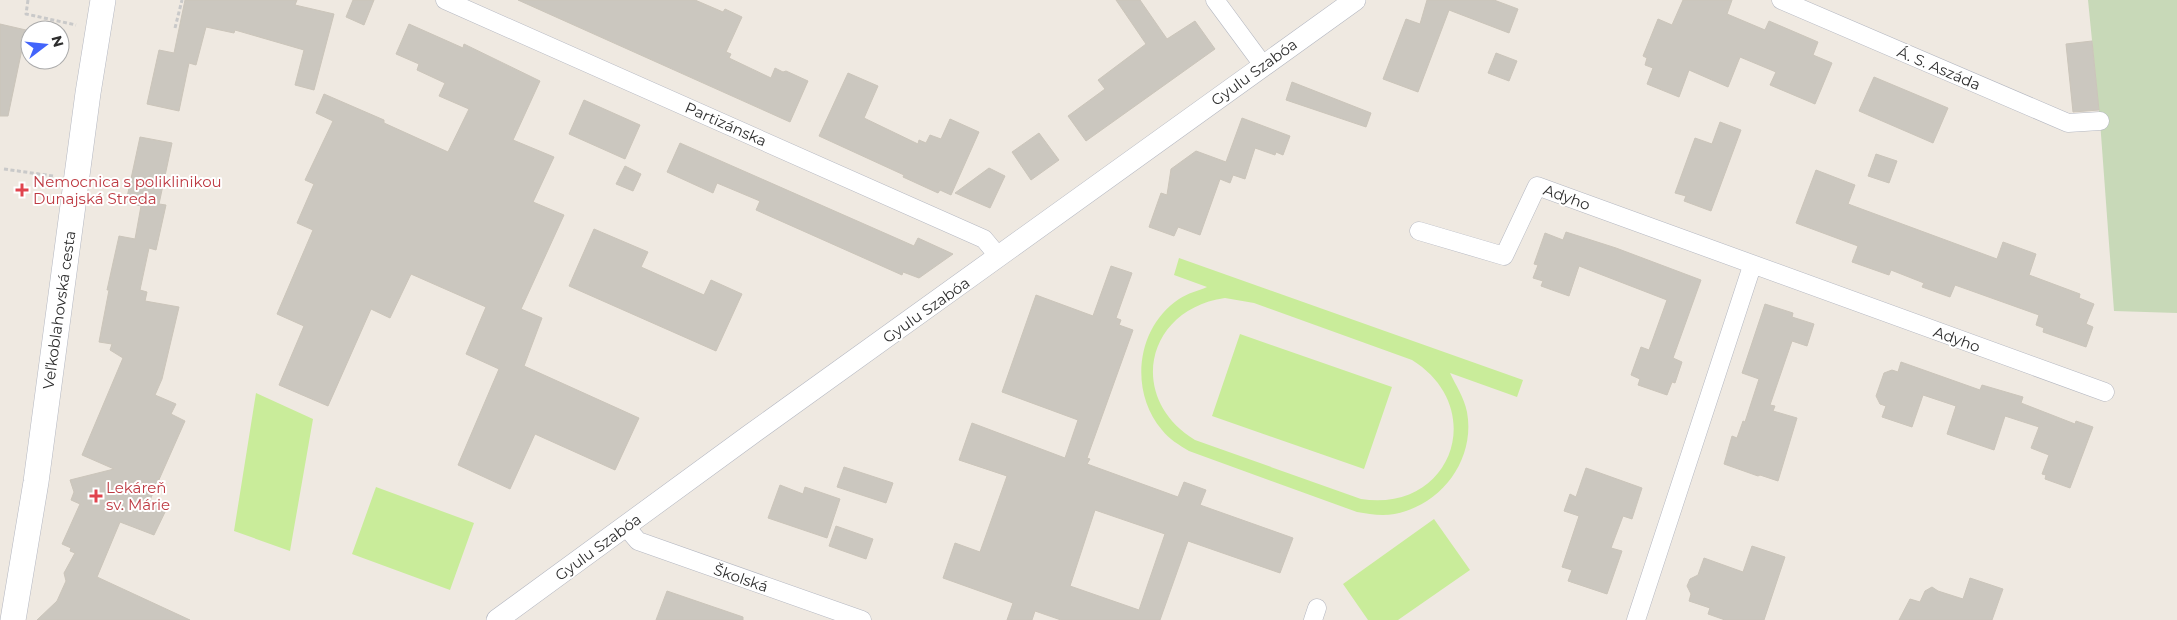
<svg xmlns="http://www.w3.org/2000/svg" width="2177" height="620" font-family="Montserrat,sans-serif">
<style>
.cemetery{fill:#c8d9b8}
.pitch{fill:#c9ec9a;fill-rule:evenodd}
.building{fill:#cbc7bf;stroke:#cbc5ba;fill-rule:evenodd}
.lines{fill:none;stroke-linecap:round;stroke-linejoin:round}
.minor-casing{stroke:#b4b7c1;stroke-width:19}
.tertiary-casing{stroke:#b4b7c1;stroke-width:22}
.secondary-casing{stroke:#b4b7c1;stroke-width:26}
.path{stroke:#c9c9c9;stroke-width:3;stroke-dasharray:4 2.5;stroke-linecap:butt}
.minor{stroke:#fff;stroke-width:18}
.tertiary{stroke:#fff;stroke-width:21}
.secondary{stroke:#fff;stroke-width:25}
.health-dot{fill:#e0444e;stroke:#fff;stroke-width:2}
.labels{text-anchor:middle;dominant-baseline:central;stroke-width:4;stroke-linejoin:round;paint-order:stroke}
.street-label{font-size:15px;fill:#2e2e2e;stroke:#fff}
.health-label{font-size:15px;fill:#be3a42;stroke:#fff;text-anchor:start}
</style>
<rect width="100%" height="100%" fill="#efe9e1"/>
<!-- cemetery -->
<path class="cemetery" d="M 2088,0 L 2177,0 L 2177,313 L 2114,311 L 2100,121 Z"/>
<!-- pitch -->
<path class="pitch" d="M 1179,258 L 1523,380 L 1517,397 L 1450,373 C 1456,386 1464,397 1467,412 C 1475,455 1447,498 1406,511 C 1390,517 1373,515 1357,512 L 1189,451 C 1179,445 1169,439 1162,430 C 1129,391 1136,328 1179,299 C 1188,293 1198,291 1207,287 L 1174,275 ZM 1225,298 L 1254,303 L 1412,360 C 1489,408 1452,513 1361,499 L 1195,440 C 1126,398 1146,309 1225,298 Z
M 1240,334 L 1392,387 L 1364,469 L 1212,416 Z
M 256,393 L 313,419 L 290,551 L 234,531 Z
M 376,487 L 474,523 L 450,590 L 352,554 Z
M 1434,519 L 1470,570 L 1398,620 L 1368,620 L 1343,584 Z"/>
<!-- building -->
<path class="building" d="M 185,0 L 297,0 L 295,5 L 334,14 L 314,90 L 295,85 L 304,50 L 235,30 L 234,33 L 206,27 L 196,65 L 189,63 L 179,111 L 147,104 L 159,50 L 174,53 Z
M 353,0 L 374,0 L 364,25 L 346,17 Z
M 518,0 L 695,0 L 723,12 L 725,9 L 742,17 L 726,52 L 731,54 L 729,58 L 771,78 L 775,68 L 783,72 L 786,71 L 808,81 L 790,122 Z
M 1116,0 L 1140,0 L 1167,39 L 1195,21 L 1215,49 L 1086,141 L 1068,116 L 1105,89 L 1098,80 L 1146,44 Z
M 1427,0 L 1494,0 L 1518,9 L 1509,33 L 1449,10 L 1418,92 L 1383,79 L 1406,19 L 1420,24 Z
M 1683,0 L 1732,0 L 1727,14 L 1765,30 L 1769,21 L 1818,42 L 1813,55 L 1832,63 L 1815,104 L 1770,85 L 1776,72 L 1740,57 L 1728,87 L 1689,70 L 1679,97 L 1647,84 L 1653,68 L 1645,65 L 1647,58 L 1643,56 L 1658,19 L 1672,25 Z
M 0,24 L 26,30 L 8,116 L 0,116 Z
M 409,24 L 463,48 L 464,44 L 540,81 L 513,140 L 554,157 L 533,202 L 564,215 L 521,309 L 542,318 L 524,366 L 639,418 L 615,470 L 535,434 L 510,489 L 458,465 L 499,369 L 466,354 L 486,307 L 411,274 L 390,318 L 371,309 L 328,406 L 279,385 L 304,326 L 277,314 L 313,230 L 297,223 L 314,184 L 305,180 L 333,121 L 316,113 L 324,94 L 384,120 L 384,123 L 448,152 L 469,109 L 439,96 L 445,83 L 417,70 L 419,64 L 396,54 Z
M 2092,41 L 2099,110 L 2073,112 L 2066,44 Z
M 1496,53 L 1517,61 L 1509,81 L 1488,73 Z
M 848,73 L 878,86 L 864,118 L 918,144 L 919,140 L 926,143 L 930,135 L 941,139 L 950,119 L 979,132 L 951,195 L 940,190 L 938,193 L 903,177 L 904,175 L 819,136 Z
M 1874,77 L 1948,108 L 1933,143 L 1859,111 Z
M 1292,82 L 1371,113 L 1366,127 L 1286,100 Z
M 584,100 L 640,125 L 625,159 L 569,134 Z
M 1242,118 L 1290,136 L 1283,155 L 1276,152 L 1275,155 L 1255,148 L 1245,179 L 1233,175 L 1230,183 L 1220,179 L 1200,235 L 1178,227 L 1174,236 L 1149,227 L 1161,193 L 1167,195 L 1171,169 L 1196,151 L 1226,162 Z
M 1720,122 L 1741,130 L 1711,211 L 1684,201 L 1686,196 L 1675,193 L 1695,138 L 1712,144 Z
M 1039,133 L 1059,160 L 1031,180 L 1012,152 Z
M 140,137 L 172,143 L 159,204 L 166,205 L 156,250 L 149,248 L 140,290 L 147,292 L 145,301 L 179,307 L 162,379 L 155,395 L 176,404 L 171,414 L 185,421 L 150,500 L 167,508 L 154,535 L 120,522 L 97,577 L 190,620 L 37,620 L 57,601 L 66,581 L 64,573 L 75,553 L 70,551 L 71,548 L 62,544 L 80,504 L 71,500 L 74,492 L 70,480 L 114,469 L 82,455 L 123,358 L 110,350 L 112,344 L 99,342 L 109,290 L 107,290 L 119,236 L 135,239 L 141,206 L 126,202 Z
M 680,143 L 914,246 L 918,238 L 953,254 L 919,278 L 903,272 L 902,275 L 756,210 L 760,201 L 717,183 L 713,193 L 667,172 Z
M 1876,154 L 1897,161 L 1889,183 L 1868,176 Z
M 625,166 L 641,174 L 633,191 L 616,184 Z
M 989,168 L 1005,176 L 990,208 L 955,193 Z
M 1816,170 L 1855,185 L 1848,204 L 1997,259 L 2003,242 L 2036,254 L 2029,275 L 2080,294 L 2079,298 L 2094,304 L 2086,324 L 2093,327 L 2086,347 L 2043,332 L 2044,328 L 2036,325 L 2039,315 L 1955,285 L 1950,297 L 1922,287 L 1924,283 L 1891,270 L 1889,275 L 1852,262 L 1858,246 L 1796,223 Z
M 594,229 L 648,252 L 641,267 L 704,295 L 711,280 L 742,294 L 716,351 L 569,286 Z
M 1566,232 L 1616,248 L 1701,280 L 1673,358 L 1682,362 L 1675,383 L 1672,382 L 1667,395 L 1638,385 L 1640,379 L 1631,375 L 1641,347 L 1649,350 L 1667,300 L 1579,266 L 1569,296 L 1541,286 L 1543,281 L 1533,278 L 1538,265 L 1534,264 L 1545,233 L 1563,240 Z
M 1111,266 L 1132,273 L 1116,318 L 1121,320 L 1119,325 L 1133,330 L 1087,458 L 1090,459 L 1087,464 L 1178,497 L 1184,482 L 1206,490 L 1200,505 L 1293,538 L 1280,573 L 1188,541 L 1160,620 L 1061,620 L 1035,611 L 1032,620 L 1007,620 L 1013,603 L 943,578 L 955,543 L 980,552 L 1007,476 L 959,460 L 972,423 L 1065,458 L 1078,420 L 1002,392 L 1036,295 L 1093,316 ZM 1095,510 L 1165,534 L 1139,610 L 1070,586 Z
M 1765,304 L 1793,313 L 1792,317 L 1814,324 L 1807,346 L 1792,341 L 1770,405 L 1775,406 L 1773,411 L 1797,418 L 1778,481 L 1760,475 L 1758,476 L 1724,464 L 1732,436 L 1737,438 L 1743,421 L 1745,422 L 1759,379 L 1742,373 Z
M 1901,362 L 1980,390 L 1982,385 L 2023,397 L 2021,403 L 2075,424 L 2076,421 L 2093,427 L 2070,488 L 2045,479 L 2046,475 L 2042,474 L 2049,455 L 2031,448 L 2039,427 L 2005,416 L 1994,450 L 1947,434 L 1956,406 L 1923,395 L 1912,427 L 1882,417 L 1886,406 L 1880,404 L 1876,396 L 1884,373 L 1892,370 L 1898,372 Z
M 844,467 L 893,483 L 886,503 L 837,487 Z
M 1586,468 L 1642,488 L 1632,519 L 1623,516 L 1611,548 L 1622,551 L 1607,594 L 1568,581 L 1572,570 L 1562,567 L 1579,516 L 1564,511 L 1570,494 L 1576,497 Z
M 780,485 L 803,494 L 805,487 L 840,499 L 827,538 L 768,518 Z
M 836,526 L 873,539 L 866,559 L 829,546 Z
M 1752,546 L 1785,557 L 1764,620 L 1725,620 L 1708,614 L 1710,608 L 1689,601 L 1691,594 L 1687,586 L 1690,579 L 1698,575 L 1704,558 L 1743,572 Z
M 1970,578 L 2003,589 L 1992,620 L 1899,620 L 1910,599 L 1920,602 L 1925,591 L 1932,587 L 1938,591 L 1963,599 Z
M 667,591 L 743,617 L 743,620 L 656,620 Z"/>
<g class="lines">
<!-- minor casing -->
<g class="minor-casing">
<path id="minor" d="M 445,0 L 984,239 L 999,257
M 1215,0 L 1263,65
M 1781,0 L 2068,123 L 2100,121
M 1419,231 L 1504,256 L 1537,186 L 2105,392
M 626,527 L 638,541 L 862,620
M 1313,620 L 1317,608
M 1636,620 L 1752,266"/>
</g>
<!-- tertiary casing -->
<g class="tertiary-casing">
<path id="tertiary" d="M 497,620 L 750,435 L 1355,0"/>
</g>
<!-- secondary casing -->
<g class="secondary-casing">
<path id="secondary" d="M 13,620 L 36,482 L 88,93 L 103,0"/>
</g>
<!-- path -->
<path class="path" d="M 28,0 L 26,14 L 76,25
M 175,28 L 182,0
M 4,169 L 53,176"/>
<!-- minor -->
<use href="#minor" class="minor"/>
<!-- tertiary -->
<use href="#tertiary" class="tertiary"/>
<!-- secondary -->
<use href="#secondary" class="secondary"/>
</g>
<!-- markers -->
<g class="health-dot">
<path d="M19.5 182.5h5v5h5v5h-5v5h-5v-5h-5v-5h5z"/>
<path d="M93.5 488.5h5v5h5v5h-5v5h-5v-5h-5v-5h5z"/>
</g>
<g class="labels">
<!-- street labels -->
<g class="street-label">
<text transform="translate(1939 68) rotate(23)">Á. S. Aszáda</text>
<text transform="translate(1254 72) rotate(-36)">Gyulu Szabóa</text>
<text transform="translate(726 124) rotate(24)">Partizánska</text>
<text transform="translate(1567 197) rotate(20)">Adyho</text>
<text transform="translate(59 310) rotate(-82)">Veľkoblahovská cesta</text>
<text transform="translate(926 310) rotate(-35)">Gyulu Szabóa</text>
<text transform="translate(1957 339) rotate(20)">Adyho</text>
<text transform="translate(598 547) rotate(-36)">Gyulu Szabóa</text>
<text transform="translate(741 578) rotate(19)">Školská</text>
</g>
<!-- health labels -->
<g class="health-label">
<text x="33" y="181">Nemocnica s poliklinikou<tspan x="33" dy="17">Dunajská Streda</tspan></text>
<text x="106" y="487">Lekáreň<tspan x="106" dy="17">sv. Márie</tspan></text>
</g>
</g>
<!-- north arrow -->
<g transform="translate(45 45) rotate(74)"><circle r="24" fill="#ffffff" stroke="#ababab"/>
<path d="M0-4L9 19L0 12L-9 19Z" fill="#4264fb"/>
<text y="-8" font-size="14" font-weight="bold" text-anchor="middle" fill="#2e2e2e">N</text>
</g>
</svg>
